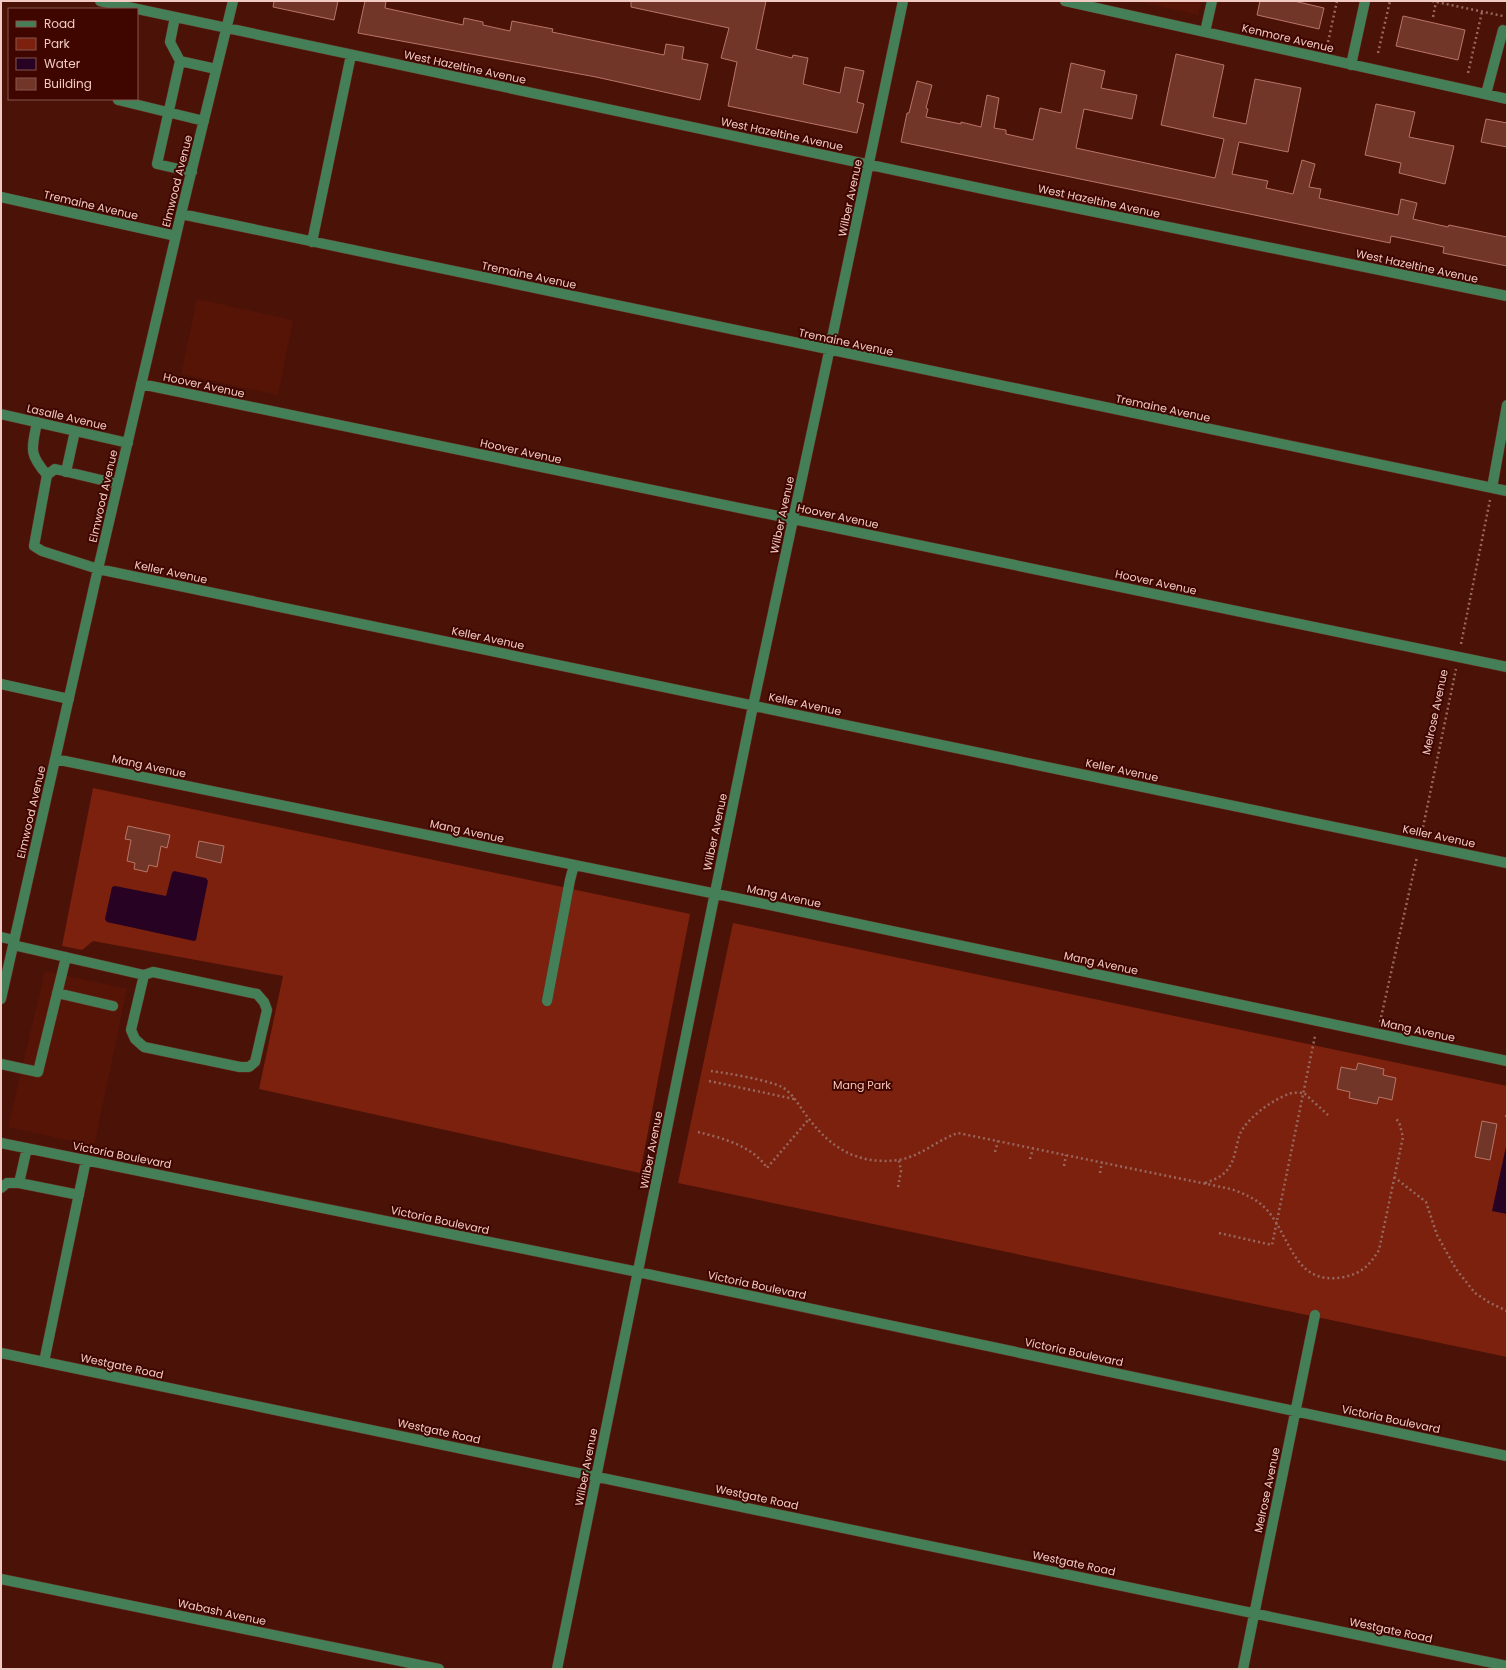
<svg xmlns="http://www.w3.org/2000/svg" width="1508" height="1670" font-family="Poppins,sans-serif">
<style>
.built{fill:#561407}
.green{fill:#7c210e}
.water{fill:#270223}
.building{fill:#723629;stroke:#b87566}
.lines{fill:none;stroke-linecap:round;stroke-linejoin:round}
.minor-casing{stroke:#663025;stroke-width:11}
.path{stroke:#98685f;stroke-width:2.5;stroke-dasharray:2 3;stroke-linecap:butt}
.minor{stroke:#457f58;stroke-width:10}
.labels{text-anchor:middle;dominant-baseline:central;stroke-width:4;stroke-linejoin:round;paint-order:stroke}
.street-label{font-size:11px;fill:#f1cbc3;stroke:#3f0600}
.park-label{font-size:11px;fill:#fbc4b8;stroke:#3f0600}
</style>
<rect width="100%" height="100%" fill="#4b1207"/>
<!-- built -->
<path class="built" d="M 1136,1 L 1201,1 L 1198,15 Z
M 197,299 L 293,320 L 278,395 L 181,374 Z
M 45,971 L 127,989 L 94,1146 L 8,1127 Z"/>
<!-- green -->
<path class="green" d="M 93,788 L 690,914 L 640,1173 L 259,1089 L 283,976 L 93,941 L 82,950 L 62,946 Z
M 733,923 L 1507,1086 L 1507,1357 L 678,1183 Z"/>
<!-- water -->
<path class="water" d="M 174,871 L 206,878 L 208,881 L 196,940 L 194,941 L 107,922 L 105,919 L 112,887 L 115,886 L 166,896 L 172,873 Z
M 1507,1142 L 1507,1214 L 1492,1211 Z"/>
<!-- building -->
<path class="building" d="M 274,1 L 338,1 L 334,20 L 273,7 Z
M 365,1 L 386,1 L 385,8 L 463,25 L 464,18 L 483,22 L 483,25 L 510,31 L 512,21 L 553,29 L 552,32 L 664,55 L 666,44 L 684,47 L 682,59 L 708,64 L 700,100 L 596,77 L 358,33 Z
M 631,1 L 766,1 L 756,49 L 792,58 L 793,55 L 808,58 L 803,84 L 840,93 L 845,67 L 864,71 L 857,102 L 864,104 L 857,133 L 728,106 L 737,62 L 721,58 L 729,28 L 631,7 Z
M 1260,1 L 1294,1 L 1324,8 L 1319,29 L 1257,15 Z
M 1403,16 L 1465,30 L 1458,60 L 1396,46 Z
M 1176,54 L 1224,65 L 1213,117 L 1246,124 L 1255,79 L 1301,88 L 1288,152 L 1239,142 L 1232,174 L 1268,181 L 1266,188 L 1293,194 L 1302,160 L 1315,164 L 1309,187 L 1321,189 L 1319,198 L 1398,215 L 1401,199 L 1417,203 L 1413,219 L 1448,227 L 1449,225 L 1507,237 L 1507,266 L 1443,253 L 1444,247 L 1391,236 L 1390,243 L 901,142 L 907,113 L 909,113 L 917,81 L 932,85 L 926,108 L 928,109 L 926,117 L 961,124 L 961,122 L 981,127 L 987,95 L 999,98 L 994,128 L 1006,130 L 1006,134 L 1033,140 L 1040,108 L 1061,113 L 1071,63 L 1105,71 L 1101,88 L 1137,95 L 1132,119 L 1084,109 L 1076,148 L 1215,178 L 1224,139 L 1161,125 Z
M 1376,104 L 1415,112 L 1409,137 L 1454,146 L 1445,184 L 1399,173 L 1401,163 L 1365,155 Z
M 1486,119 L 1507,123 L 1507,147 L 1481,142 Z
M 128,826 L 170,835 L 167,848 L 161,846 L 157,867 L 149,865 L 147,872 L 134,869 L 135,863 L 127,861 L 131,840 L 125,839 Z
M 199,841 L 224,846 L 221,863 L 196,857 Z
M 1358,1063 L 1384,1069 L 1383,1075 L 1396,1078 L 1392,1100 L 1379,1097 L 1377,1104 L 1349,1098 L 1350,1092 L 1337,1089 L 1341,1067 L 1356,1070 Z
M 1482,1121 L 1497,1124 L 1490,1160 L 1475,1157 Z"/>
<g class="lines">
<!-- minor casing -->
<g class="minor-casing">
<path id="minor" d="M 100,1 L 1007,194 L 1507,296
M 1065,1 L 1507,99
M 175,17 L 170,42 L 180,61 L 157,164 L 192,172
M 1205,32 L 1212,1
M 180,61 L 216,69
M 1351,65 L 1365,1
M 1486,94 L 1503,30
M 118,100 L 204,121
M 1,197 L 176,236
M 181,214 L 1507,491
M 312,242 L 351,55
M 141,384 L 1507,667
M 1,414 L 128,443
M 37,422 C 32,449 28,453 47,475
M 66,472 L 75,431
M 118,484 L 55,469 L 47,475 L 34,546 L 42,551 L 98,569 L 1507,863
M 1492,488 L 1507,405
M 1,684 L 69,699
M 55,759 L 736,898 L 1507,1061
M 1,937 L 14,940
M 13,945 L 144,975 L 131,1030 L 135,1039 L 144,1047 L 240,1067 L 249,1067 L 255,1062 L 267,1010 L 264,1002 L 257,994 L 153,972 L 144,975
M 57,993 L 113,1006
M 1,999 L 98,569 L 181,214 L 233,1
M 547,1001 L 570,880 L 574,865
M 1,1064 L 38,1072 L 66,957
M 1,1143 L 638,1272 L 1507,1456
M 27,1148 L 19,1183 L 79,1195
M 1,1188 L 7,1183 L 19,1183
M 1,1353 L 1507,1666
M 44,1362 L 86,1160
M 1,1579 L 439,1669
M 557,1669 L 753,706 L 835,324 L 903,1
M 1243,1669 L 1315,1315"/>
</g>
<!-- path -->
<path class="path" d="M 1432,1 L 1503,16
M 1433,17 L 1436,2
M 1328,42 L 1337,1
M 1378,53 L 1390,1
M 1468,73 L 1482,12
M 1461,644 L 1490,500
M 1422,832 L 1456,669
M 1380,1022 L 1417,857
M 711,1071 C 727,1073 768,1080 782,1087 C 794,1094 800,1108 809,1119 C 832,1149 859,1165 898,1160 C 920,1157 937,1140 958,1133 L 1231,1189 C 1245,1194 1257,1199 1267,1210 C 1291,1237 1294,1287 1344,1277 C 1362,1273 1369,1266 1379,1250 L 1403,1137 L 1399,1122 L 1395,1118
M 709,1081 L 794,1099
M 1506,1117 L 1507,1112
M 698,1132 C 722,1138 753,1146 767,1168 L 809,1119
M 995,1152 L 998,1141
M 1030,1159 L 1033,1148
M 1064,1166 L 1066,1155
M 1100,1173 L 1102,1162
M 1394,1177 L 1426,1202 L 1437,1235 L 1456,1269 L 1475,1293 L 1490,1303 L 1507,1311
M 1205,1183 C 1225,1176 1231,1170 1236,1149 C 1237,1145 1238,1139 1240,1134 C 1247,1118 1272,1100 1289,1094 C 1293,1092 1299,1093 1304,1093 L 1328,1115
M 898,1187 L 901,1171 L 899,1160
M 1219,1233 L 1272,1245 L 1315,1036"/>
<!-- minor -->
<use href="#minor" class="minor"/>
</g>
<g class="labels">
<!-- street labels -->
<g class="street-label">
<text transform="translate(1288 38) rotate(13)">Kenmore Avenue</text>
<text transform="translate(465 67) rotate(12)">West Hazeltine Avenue</text>
<text transform="translate(782 134) rotate(12)">West Hazeltine Avenue</text>
<text transform="translate(177 181) rotate(-76)">Elmwood Avenue</text>
<text transform="translate(850 198) rotate(-78)">Wilber Avenue</text>
<text transform="translate(1099 201) rotate(12)">West Hazeltine Avenue</text>
<text transform="translate(91 205) rotate(13)">Tremaine Avenue</text>
<text transform="translate(1417 266) rotate(12)">West Hazeltine Avenue</text>
<text transform="translate(529 275) rotate(12)">Tremaine Avenue</text>
<text transform="translate(846 342) rotate(12)">Tremaine Avenue</text>
<text transform="translate(204 385) rotate(12)">Hoover Avenue</text>
<text transform="translate(1163 408) rotate(12)">Tremaine Avenue</text>
<text transform="translate(67 417) rotate(13)">Lasalle Avenue</text>
<text transform="translate(521 451) rotate(12)">Hoover Avenue</text>
<text transform="translate(103 496) rotate(-77)">Elmwood Avenue</text>
<text transform="translate(782 515) rotate(-78)">Wilber Avenue</text>
<text transform="translate(838 516) rotate(12)">Hoover Avenue</text>
<text transform="translate(171 572) rotate(12)">Keller Avenue</text>
<text transform="translate(1156 582) rotate(12)">Hoover Avenue</text>
<text transform="translate(488 638) rotate(12)">Keller Avenue</text>
<text transform="translate(805 704) rotate(12)">Keller Avenue</text>
<text transform="translate(1435 712) rotate(-78)">Melrose Avenue</text>
<text transform="translate(149 766) rotate(12)">Mang Avenue</text>
<text transform="translate(1122 770) rotate(12)">Keller Avenue</text>
<text transform="translate(31 812) rotate(-77)">Elmwood Avenue</text>
<text transform="translate(467 831) rotate(12)">Mang Avenue</text>
<text transform="translate(715 832) rotate(-78)">Wilber Avenue</text>
<text transform="translate(1439 836) rotate(12)">Keller Avenue</text>
<text transform="translate(784 896) rotate(12)">Mang Avenue</text>
<text transform="translate(1101 963) rotate(12)">Mang Avenue</text>
<text transform="translate(1418 1030) rotate(12)">Mang Avenue</text>
<text transform="translate(651 1150) rotate(-79)">Wilber Avenue</text>
<text transform="translate(122 1155) rotate(11)">Victoria Boulevard</text>
<text transform="translate(440 1220) rotate(12)">Victoria Boulevard</text>
<text transform="translate(757 1285) rotate(12)">Victoria Boulevard</text>
<text transform="translate(1074 1352) rotate(12)">Victoria Boulevard</text>
<text transform="translate(122 1366) rotate(12)">Westgate Road</text>
<text transform="translate(1391 1419) rotate(12)">Victoria Boulevard</text>
<text transform="translate(439 1431) rotate(12)">Westgate Road</text>
<text transform="translate(586 1467) rotate(-79)">Wilber Avenue</text>
<text transform="translate(1267 1490) rotate(-78)">Melrose Avenue</text>
<text transform="translate(757 1497) rotate(12)">Westgate Road</text>
<text transform="translate(1074 1563) rotate(12)">Westgate Road</text>
<text transform="translate(222 1612) rotate(12)">Wabash Avenue</text>
<text transform="translate(1391 1630) rotate(12)">Westgate Road</text>
</g>
<!-- park labels -->
<g class="park-label">
<text x="862" y="1085">Mang Park</text>
</g>
</g>
<!-- border -->
<rect width="1508" height="1670" fill="none" stroke="#f1cbc3" stroke-width="4"/>
<!-- legend -->
<rect x="8" y="8" width="130" height="92" fill="#3f0600" stroke="#86554e"/>
<rect x="16" y="21" width="20" height="6" fill="#457f58" stroke="#86554e"/>
<text x="44" y="28" font-size="12" fill="#f1cbc3">Road</text>
<rect x="16" y="38" width="20" height="12" fill="#7c210e" stroke="#86554e"/>
<text x="44" y="48" font-size="12" fill="#f1cbc3">Park</text>
<rect x="16" y="58" width="20" height="12" fill="#270223" stroke="#86554e"/>
<text x="44" y="68" font-size="12" fill="#f1cbc3">Water</text>
<rect x="16" y="78" width="20" height="12" fill="#723629" stroke="#86554e"/>
<text x="44" y="88" font-size="12" fill="#f1cbc3">Building</text>
</svg>
